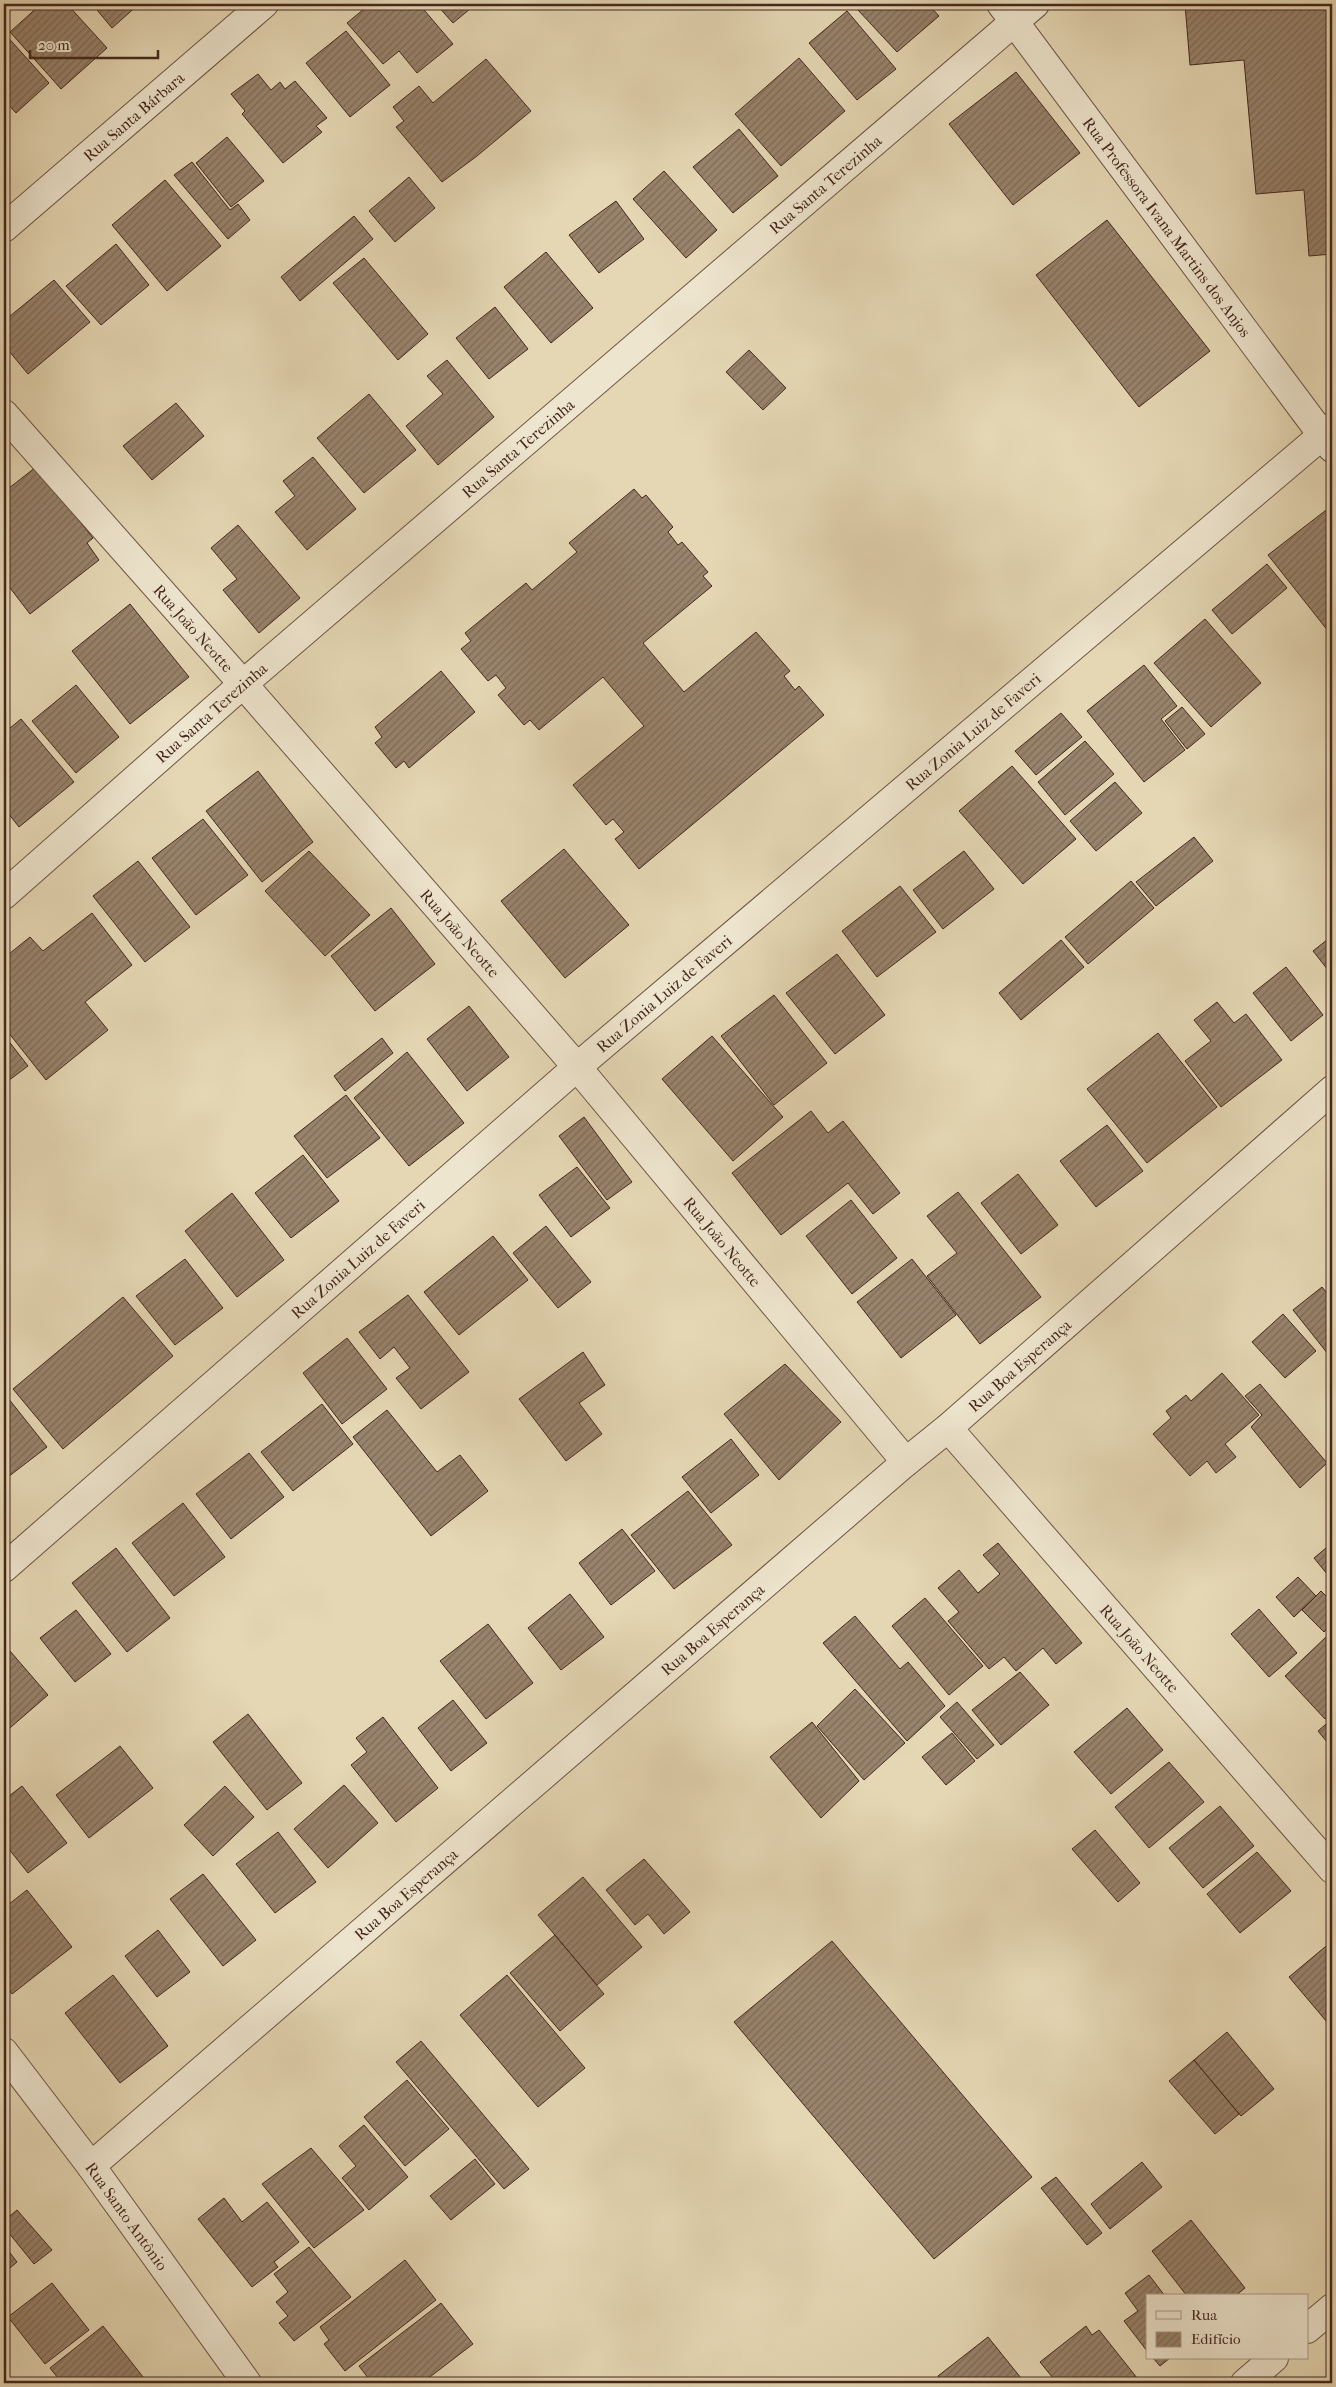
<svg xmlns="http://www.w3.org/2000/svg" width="1336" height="2387" font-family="'IM FELL French Canon',serif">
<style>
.building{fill:url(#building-hatch);stroke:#45281e}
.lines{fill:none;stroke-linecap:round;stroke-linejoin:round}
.minor-casing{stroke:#6d5444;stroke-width:30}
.minor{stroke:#eee5ce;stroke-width:28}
.labels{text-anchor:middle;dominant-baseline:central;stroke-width:4;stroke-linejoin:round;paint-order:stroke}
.street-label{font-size:16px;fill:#45281e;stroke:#eee5ce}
</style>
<defs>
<pattern id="building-hatch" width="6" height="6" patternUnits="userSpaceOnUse" patternTransform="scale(1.25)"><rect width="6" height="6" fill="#98836c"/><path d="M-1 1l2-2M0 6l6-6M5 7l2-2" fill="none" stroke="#7e6b58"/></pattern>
</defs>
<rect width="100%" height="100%" fill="#e5d7b4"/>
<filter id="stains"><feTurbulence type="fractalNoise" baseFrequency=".004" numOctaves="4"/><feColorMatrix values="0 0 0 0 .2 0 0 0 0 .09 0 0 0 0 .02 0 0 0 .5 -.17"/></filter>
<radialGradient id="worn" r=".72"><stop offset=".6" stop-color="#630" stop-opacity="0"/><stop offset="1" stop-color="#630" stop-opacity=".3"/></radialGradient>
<!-- building -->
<path class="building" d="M 41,4 L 67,4 L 107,48 L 61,89 L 10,32 Z
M 92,4 L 139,4 L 112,28 Z
M 370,4 L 419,4 L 453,44 L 417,73 L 399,51 L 383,64 L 347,23 Z
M 436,4 L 476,4 L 453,23 Z
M 863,4 L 928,4 L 939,16 L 897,52 L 857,9 Z
M 1185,4 L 1332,4 L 1332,254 L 1309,256 L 1304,190 L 1256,194 L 1244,60 L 1190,65 Z
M 847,11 L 896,69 L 857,100 L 809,43 Z
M 346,31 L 390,85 L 350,117 L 306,63 Z
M 4,33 L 49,83 L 16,113 L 4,100 Z
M 799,58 L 845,111 L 781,166 L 735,114 Z
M 486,59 L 531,111 L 477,156 L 442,182 L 396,127 L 404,121 L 393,107 L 419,86 L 433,103 Z
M 1016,72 L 1080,153 L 1013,205 L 949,124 Z
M 258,74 L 271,90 L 280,82 L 285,89 L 295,81 L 327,118 L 316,126 L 322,132 L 283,163 L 242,114 L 245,111 L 231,94 Z
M 739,129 L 778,176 L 733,213 L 693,167 Z
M 227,137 L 264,181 L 231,207 L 196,163 Z
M 192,162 L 230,210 L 238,204 L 250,220 L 228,239 L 174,175 Z
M 664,171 L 717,230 L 686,258 L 633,199 Z
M 409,177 L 435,208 L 395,242 L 369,211 Z
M 165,180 L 221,246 L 167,291 L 112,225 Z
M 616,201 L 644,239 L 599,273 L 569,235 Z
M 354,216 L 373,239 L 300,301 L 281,277 Z
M 1107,220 L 1210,351 L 1139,407 L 1036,275 Z
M 116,244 L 149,285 L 101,325 L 66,286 Z
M 546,252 L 593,308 L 551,343 L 504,287 Z
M 364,258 L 428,334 L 398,360 L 333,283 Z
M 54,280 L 90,322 L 28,374 L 4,345 L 4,321 Z
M 495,307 L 528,349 L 489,379 L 456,338 Z
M 749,350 L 786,388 L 763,410 L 726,372 Z
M 447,360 L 494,417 L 438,465 L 406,426 L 443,394 L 427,376 Z
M 369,394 L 416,450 L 364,493 L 317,438 Z
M 176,403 L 204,436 L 152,480 L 123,446 Z
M 313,457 L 356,509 L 307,550 L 275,512 L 295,496 L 283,481 Z
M 36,467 L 93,538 L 87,543 L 99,560 L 30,614 L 4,580 L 4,492 Z
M 634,489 L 642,498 L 646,495 L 673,527 L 668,532 L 678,545 L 682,542 L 708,572 L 703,576 L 712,586 L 643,643 L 684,692 L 756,632 L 790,671 L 784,676 L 795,690 L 799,686 L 824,715 L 639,869 L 615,839 L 624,832 L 613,819 L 606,825 L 573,785 L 644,726 L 603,677 L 539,730 L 530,720 L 524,725 L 498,695 L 506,688 L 496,675 L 488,681 L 461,649 L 471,641 L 465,633 L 526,583 L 532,590 L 577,552 L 569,543 Z
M 1330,507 L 1332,509 L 1332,636 L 1268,555 Z
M 238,525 L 300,598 L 259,633 L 223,590 L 237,579 L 211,548 Z
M 1267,564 L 1287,588 L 1232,634 L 1212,610 Z
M 130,604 L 189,677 L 130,724 L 72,651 Z
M 1205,619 L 1261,683 L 1211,727 L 1154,663 Z
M 1144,665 L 1177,706 L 1161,719 L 1185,750 L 1144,782 L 1087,711 Z
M 441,671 L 475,712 L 409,768 L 404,761 L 396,768 L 375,743 L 382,737 L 375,727 Z
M 76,685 L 119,737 L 76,773 L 32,721 Z
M 1182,707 L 1205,734 L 1187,749 L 1165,721 Z
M 1061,713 L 1082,737 L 1036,775 L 1015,751 Z
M 21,719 L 74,782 L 19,827 L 4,808 L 4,733 Z
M 1085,741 L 1114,774 L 1065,815 L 1038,782 Z
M 1012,766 L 1076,839 L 1023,884 L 959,811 Z
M 258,771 L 313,842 L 262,882 L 206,811 Z
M 1115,782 L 1142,813 L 1096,851 L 1070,821 Z
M 203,819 L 248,875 L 196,915 L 152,858 Z
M 1194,837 L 1213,861 L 1156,906 L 1136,882 Z
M 564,849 L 629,925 L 565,978 L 501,901 Z
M 309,851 L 370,915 L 325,956 L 265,891 Z
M 964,851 L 994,889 L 943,929 L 913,890 Z
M 138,861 L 190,927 L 145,962 L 93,896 Z
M 1131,881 L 1154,908 L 1088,964 L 1065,937 Z
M 900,886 L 936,932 L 877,977 L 842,931 Z
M 391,908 L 435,964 L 375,1011 L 331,956 Z
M 92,913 L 132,965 L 85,1002 L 108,1030 L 46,1080 L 4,1027 L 4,958 L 30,937 L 43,951 Z
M 1332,936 L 1332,975 L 1313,951 Z
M 1061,940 L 1084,967 L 1021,1020 L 999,993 Z
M 837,954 L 885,1015 L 835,1054 L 786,993 Z
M 1286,967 L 1323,1015 L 1291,1041 L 1253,993 Z
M 774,995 L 827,1063 L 774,1105 L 721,1036 Z
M 1217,1002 L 1234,1023 L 1246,1014 L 1282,1060 L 1221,1107 L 1185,1061 L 1211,1041 L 1194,1020 Z
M 469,1006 L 509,1057 L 467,1091 L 427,1039 Z
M 1158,1033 L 1217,1107 L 1147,1163 L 1087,1089 Z
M 4,1035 L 28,1066 L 4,1084 Z
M 712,1036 L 783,1117 L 733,1161 L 662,1079 Z
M 382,1038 L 393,1053 L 345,1091 L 334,1076 Z
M 407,1052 L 464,1123 L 409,1166 L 354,1098 Z
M 346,1095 L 380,1138 L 327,1178 L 294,1136 Z
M 811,1111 L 828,1133 L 843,1121 L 900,1193 L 873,1214 L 848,1183 L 781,1235 L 732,1173 Z
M 584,1117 L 632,1182 L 607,1200 L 559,1136 Z
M 1107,1125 L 1143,1171 L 1096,1207 L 1060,1161 Z
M 303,1155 L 339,1201 L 291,1238 L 255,1193 Z
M 577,1167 L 610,1208 L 571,1237 L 539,1195 Z
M 1018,1174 L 1058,1225 L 1021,1254 L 981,1203 Z
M 958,1192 L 1041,1297 L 980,1344 L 927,1276 L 957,1253 L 927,1216 Z
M 232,1193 L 284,1260 L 237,1297 L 185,1231 Z
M 851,1200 L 897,1258 L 852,1294 L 806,1236 Z
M 546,1226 L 591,1282 L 558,1308 L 513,1253 Z
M 493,1236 L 528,1280 L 459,1335 L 424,1292 Z
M 185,1259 L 223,1308 L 175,1345 L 136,1296 Z
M 912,1259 L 956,1315 L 901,1358 L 857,1302 Z
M 1322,1287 L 1332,1299 L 1332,1359 L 1293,1310 Z
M 408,1295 L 469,1372 L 421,1409 L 396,1378 L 410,1368 L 394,1347 L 380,1359 L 359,1332 Z
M 123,1297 L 173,1356 L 63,1449 L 13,1389 Z
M 1283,1314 L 1316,1351 L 1285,1378 L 1252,1342 Z
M 347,1338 L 387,1389 L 342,1424 L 303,1373 Z
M 583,1352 L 605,1385 L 579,1403 L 602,1434 L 566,1461 L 519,1399 Z
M 785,1364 L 841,1422 L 779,1480 L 724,1414 Z
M 1222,1373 L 1259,1415 L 1225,1444 L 1236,1457 L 1216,1473 L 1207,1461 L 1190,1476 L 1153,1434 L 1171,1418 L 1166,1411 L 1186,1395 L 1191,1401 Z
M 1260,1384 L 1327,1463 L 1300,1488 L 1251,1427 L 1262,1415 L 1245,1396 Z
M 4,1393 L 47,1447 L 4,1480 Z
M 322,1404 L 353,1444 L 293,1491 L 261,1452 Z
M 387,1410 L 437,1472 L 460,1455 L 488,1491 L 431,1536 L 353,1437 Z
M 731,1439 L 759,1475 L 711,1513 L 682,1477 Z
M 249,1453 L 284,1497 L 231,1539 L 196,1494 Z
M 688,1491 L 732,1545 L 674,1589 L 631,1535 Z
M 183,1503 L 225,1557 L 174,1596 L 132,1543 Z
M 622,1529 L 655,1571 L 611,1605 L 579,1563 Z
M 998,1543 L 1082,1643 L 1056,1664 L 1043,1648 L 1016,1671 L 1004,1657 L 989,1669 L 948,1621 L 959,1612 L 938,1588 L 959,1570 L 978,1593 L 1000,1574 L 983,1555 Z
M 1332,1543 L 1332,1580 L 1314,1558 Z
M 116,1548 L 170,1618 L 127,1652 L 72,1583 Z
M 1298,1577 L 1316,1596 L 1294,1617 L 1276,1597 Z
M 1321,1591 L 1332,1602 L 1332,1624 L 1324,1632 L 1302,1610 Z
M 570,1594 L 604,1637 L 561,1670 L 528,1628 Z
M 925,1598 L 983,1666 L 949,1695 L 892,1626 Z
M 1259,1609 L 1297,1653 L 1269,1677 L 1231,1634 Z
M 76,1610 L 111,1654 L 75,1682 L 40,1638 Z
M 855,1616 L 900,1669 L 908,1662 L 945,1706 L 907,1741 L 823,1643 Z
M 488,1624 L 533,1683 L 486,1719 L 440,1661 Z
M 1327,1636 L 1332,1641 L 1332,1713 L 1325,1719 L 1285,1676 Z
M 10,1651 L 48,1695 L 4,1733 L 4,1657 Z
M 1020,1672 L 1049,1705 L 1001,1745 L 972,1710 Z
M 855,1689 L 905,1743 L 864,1780 L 817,1726 Z
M 453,1700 L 487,1743 L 451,1771 L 418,1728 Z
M 957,1702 L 994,1745 L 977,1759 L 940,1717 Z
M 1127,1708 L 1163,1750 L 1111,1794 L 1074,1752 Z
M 248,1714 L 302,1783 L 267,1810 L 213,1742 Z
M 383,1717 L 438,1788 L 396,1822 L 351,1765 L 367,1752 L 356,1738 Z
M 1332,1719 L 1332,1748 L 1318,1731 Z
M 812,1722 L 859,1781 L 821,1818 L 770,1757 Z
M 952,1733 L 975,1761 L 946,1785 L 922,1757 Z
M 120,1746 L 153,1788 L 89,1838 L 56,1795 Z
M 1169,1762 L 1204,1802 L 1149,1848 L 1115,1807 Z
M 344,1785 L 378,1823 L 328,1868 L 294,1829 Z
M 22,1786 L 67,1843 L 28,1873 L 4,1843 L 4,1800 Z
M 225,1786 L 254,1817 L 213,1856 L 184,1825 Z
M 1220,1806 L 1254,1846 L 1203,1888 L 1169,1848 Z
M 1095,1830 L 1140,1883 L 1118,1902 L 1072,1849 Z
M 278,1832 L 316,1882 L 275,1913 L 236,1864 Z
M 1257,1852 L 1291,1891 L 1240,1933 L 1207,1894 Z
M 644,1859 L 690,1912 L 664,1934 L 648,1914 L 635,1925 L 606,1890 Z
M 203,1874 L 256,1940 L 223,1966 L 170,1899 Z
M 583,1877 L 642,1947 L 597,1985 L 538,1915 Z
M 27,1890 L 72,1947 L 12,1994 L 4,1984 L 4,1908 Z
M 158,1930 L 190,1972 L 157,1997 L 125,1956 Z
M 555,1935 L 604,1994 L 560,2031 L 510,1973 Z
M 832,1941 L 1032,2177 L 934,2259 L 734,2022 Z
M 1331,1942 L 1332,1943 L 1332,2028 L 1289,1977 Z
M 113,1975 L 168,2046 L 120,2083 L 65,2013 Z
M 507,1975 L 585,2068 L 538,2107 L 460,2015 Z
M 1227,2032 L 1274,2089 L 1241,2116 L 1194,2060 Z
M 421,2041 L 529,2169 L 504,2189 L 396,2062 Z
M 1194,2060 L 1239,2114 L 1215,2134 L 1169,2081 Z
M 407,2080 L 449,2129 L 405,2166 L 364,2117 Z
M 364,2125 L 408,2177 L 369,2210 L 342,2178 L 356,2166 L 339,2146 Z
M 311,2148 L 364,2210 L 314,2248 L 262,2184 Z
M 475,2159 L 495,2184 L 451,2220 L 430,2196 Z
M 1142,2162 L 1162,2187 L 1110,2229 L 1091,2204 Z
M 1056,2177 L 1102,2233 L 1087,2245 L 1041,2188 Z
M 224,2198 L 242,2222 L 267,2202 L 299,2242 L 274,2262 L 278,2267 L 252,2287 L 198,2219 Z
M 17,2210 L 52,2250 L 34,2264 L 4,2227 L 4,2221 Z
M 1191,2220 L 1245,2288 L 1235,2296 L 1187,2296 L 1152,2251 Z
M 4,2245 L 17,2262 L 4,2273 Z
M 309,2247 L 351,2297 L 294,2341 L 279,2323 L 288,2316 L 276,2302 L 288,2292 L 274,2274 Z
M 405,2260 L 436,2300 L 345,2371 L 324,2344 L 329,2340 L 320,2327 Z
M 1149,2275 L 1165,2296 L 1147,2296 L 1147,2351 L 1124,2321 L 1138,2311 L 1125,2293 Z
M 52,2283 L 89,2330 L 45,2364 L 8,2317 Z
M 441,2303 L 473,2344 L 422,2383 L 372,2383 L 359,2366 Z
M 103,2326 L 147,2382 L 146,2383 L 62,2383 L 50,2368 Z
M 1086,2326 L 1092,2335 L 1099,2330 L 1141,2383 L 1057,2383 L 1040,2362 Z
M 988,2337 L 1025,2383 L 943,2383 L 938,2376 Z
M 1153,2358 L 1170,2358 L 1160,2366 Z"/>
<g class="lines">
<!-- minor casing -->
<g class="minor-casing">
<g id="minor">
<path id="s1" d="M 1001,4 L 1332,448"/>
<path id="s2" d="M 4,228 L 264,4"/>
<path id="s3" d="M 4,414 L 243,684 L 577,1067 L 906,1462"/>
<path id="s4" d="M 4,895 L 243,684 L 1035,4"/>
<path id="s5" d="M 948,1428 L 1332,1869"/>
<path id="s6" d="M 4,1568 L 577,1067 L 1332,427"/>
<path id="s7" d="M 4,2052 L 91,2166 L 247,2383"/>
<path id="s8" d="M 91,2166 L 906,1462 L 948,1428 L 1332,1090"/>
<path d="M 1307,2329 L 1332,2308"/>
<path d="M 1245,2383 L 1274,2358"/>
</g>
</g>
<!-- minor -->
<use href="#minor" class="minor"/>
</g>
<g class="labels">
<!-- street labels -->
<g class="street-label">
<text stroke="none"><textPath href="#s2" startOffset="171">Rua Santa Bárbara</textPath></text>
<text stroke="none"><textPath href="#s4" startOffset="1086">Rua Santa Terezinha</textPath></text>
<text stroke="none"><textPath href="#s1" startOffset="278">Rua Professora Ivana Martins dos Anjos</textPath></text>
<text stroke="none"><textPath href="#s4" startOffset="681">Rua Santa Terezinha</textPath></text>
<text stroke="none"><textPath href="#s3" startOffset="286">Rua João Neotte</textPath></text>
<text stroke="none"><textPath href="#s4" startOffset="276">Rua Santa Terezinha</textPath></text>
<text stroke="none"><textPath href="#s6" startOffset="1280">Rua Zonia Luiz de Faveri</textPath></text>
<text stroke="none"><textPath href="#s3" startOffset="691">Rua João Neotte</textPath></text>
<text stroke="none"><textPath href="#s6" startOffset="875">Rua Zonia Luiz de Faveri</textPath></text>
<text stroke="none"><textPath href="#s3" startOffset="1096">Rua João Neotte</textPath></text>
<text stroke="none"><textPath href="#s6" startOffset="470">Rua Zonia Luiz de Faveri</textPath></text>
<text stroke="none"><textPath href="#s8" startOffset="1226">Rua Boa Esperança</textPath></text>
<text stroke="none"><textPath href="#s8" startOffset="821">Rua Boa Esperança</textPath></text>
<text stroke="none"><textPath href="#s5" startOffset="292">Rua João Neotte</textPath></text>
<text stroke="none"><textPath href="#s8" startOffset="416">Rua Boa Esperança</textPath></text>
<text stroke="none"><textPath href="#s7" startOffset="205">Rua Santo Antônio</textPath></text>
</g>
</g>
<!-- margin -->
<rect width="1336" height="2387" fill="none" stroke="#e5d7b4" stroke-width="20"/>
<rect x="5" y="5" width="1326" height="2377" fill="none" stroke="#45281e" stroke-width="2.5"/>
<rect x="10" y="10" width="1316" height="2367" fill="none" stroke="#45281e"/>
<!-- legend -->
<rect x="1146" y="2294" width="162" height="65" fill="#eee5ce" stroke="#aa9988"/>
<rect x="1156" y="2311" width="25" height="8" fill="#eee5ce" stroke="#aa9988"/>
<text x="1191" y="2320" font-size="15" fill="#45281e">Rua</text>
<rect x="1156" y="2332" width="25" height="15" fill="url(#building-hatch)" stroke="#aa9988"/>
<text x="1191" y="2344" font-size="15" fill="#45281e">Edifício</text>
<!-- scale -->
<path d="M30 50v8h128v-8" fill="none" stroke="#45281e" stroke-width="2.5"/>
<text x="38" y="50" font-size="15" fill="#45281e" stroke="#eee5ce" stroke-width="4" paint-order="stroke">20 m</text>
<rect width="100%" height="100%" filter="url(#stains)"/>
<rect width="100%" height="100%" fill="url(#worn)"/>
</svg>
